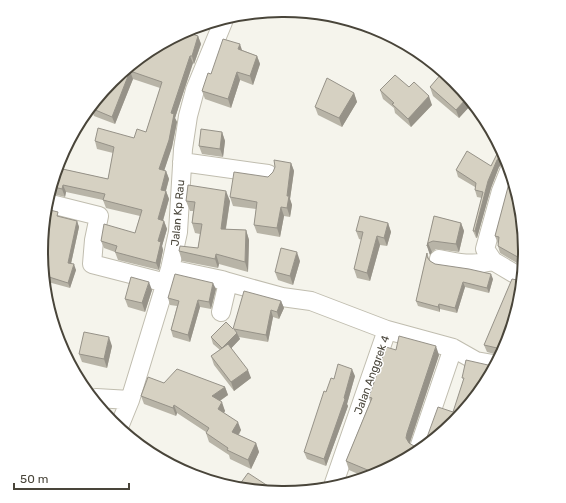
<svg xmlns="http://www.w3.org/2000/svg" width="566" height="503" font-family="Rubik,sans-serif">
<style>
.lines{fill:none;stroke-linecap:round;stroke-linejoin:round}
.minor-casing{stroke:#c0bdaf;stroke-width:20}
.minor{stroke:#fff;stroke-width:18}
.wall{fill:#b8b4a7}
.shaded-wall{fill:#969288}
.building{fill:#d6d1c2;stroke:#969288}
.labels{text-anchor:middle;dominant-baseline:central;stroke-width:3;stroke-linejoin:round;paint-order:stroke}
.street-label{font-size:11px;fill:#49453a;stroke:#fff}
.rim{fill:none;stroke:#49453a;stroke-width:2}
</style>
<rect width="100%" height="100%" fill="#f5f4ec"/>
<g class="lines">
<!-- minor casing -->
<g class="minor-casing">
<path id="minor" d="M 182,162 L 268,174
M 509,171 L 501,191 L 485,249 L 493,261 L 520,277
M 51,204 L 99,216 L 94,240 L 92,264 L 166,283
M 439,259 C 457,263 474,266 493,261
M 170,269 L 222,280 L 228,282 L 221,312
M 228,282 L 282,297 L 311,301 L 387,330
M 96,398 L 130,400
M 119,427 L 130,400 L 170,269 L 178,232 L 183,149 L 188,116 L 195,90 L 223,22
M 420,445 L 453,348
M 334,483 L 387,330 L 453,348 L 476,361 L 493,364"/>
</g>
<!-- minor -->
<use href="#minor" class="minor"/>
</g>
<!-- wall -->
<path class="wall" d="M 198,36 L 201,44 L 194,64 L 193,63 L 175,118 L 177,122 L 172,147 L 164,171 L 166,171 L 169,179 L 166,191 L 169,199 L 163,221 L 164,221 L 167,229 L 162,246 L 163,250 L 159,270 L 118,260 L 115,252 L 104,248 L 101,241 L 135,233 L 140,216 L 106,208 L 103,200 L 66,192 L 65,197 L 53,194 L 58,168 L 108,179 L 113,153 L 97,149 L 95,141 L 134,138 L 146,132 L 160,88 L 133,79 L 115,124 L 94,116 L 92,111 L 112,81 Z
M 242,50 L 257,56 L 260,64 L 253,85 L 240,80 L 231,108 L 205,99 L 202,91 L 211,74 Z
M 454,81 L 470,106 L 459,118 L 433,96 L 430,87 Z
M 409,87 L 432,105 L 411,127 L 395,113 L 394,108 L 383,99 L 380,90 Z
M 354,93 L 357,102 L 342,127 L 318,115 L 315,107 Z
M 222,132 L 225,141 L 223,157 L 202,154 L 199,146 Z
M 501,151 L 506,159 L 507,161 L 503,163 L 499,167 L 491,188 L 477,238 L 476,238 L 473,231 L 482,198 L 477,197 L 475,190 L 475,187 L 458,177 L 456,170 L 491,166 Z
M 291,163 L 294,171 L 290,199 L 292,205 L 290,217 L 284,216 L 280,237 L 257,233 L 254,225 L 256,209 L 233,206 L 230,197 L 268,177 Z
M 510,181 L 524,252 L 522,266 L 500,253 L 498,246 L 498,244 L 495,236 Z
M 186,201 L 230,201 L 226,229 L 246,230 L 249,240 L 248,272 L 219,264 L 218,268 L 182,261 L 179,251 L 198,248 L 200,234 L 195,233 L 192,223 L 193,211 L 190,211 Z
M 434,216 L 461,223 L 464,231 L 459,252 L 436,249 L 432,252 L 430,255 L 427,246 Z
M 60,217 L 77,221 L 79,227 L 71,264 L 76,270 L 70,288 L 48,282 L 45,269 L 47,262 L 43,261 L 42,251 Z
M 388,223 L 391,232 L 387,246 L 380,245 L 370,281 L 357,278 L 354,269 L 362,240 L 359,239 L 356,231 Z
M 427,253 L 430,261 L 435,264 L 493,279 L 489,293 L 465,287 L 457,313 L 440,309 L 440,312 L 418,306 L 416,301 Z
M 300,261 L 293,285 L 278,280 L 275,272 Z
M 517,280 L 506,344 L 498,355 L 487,352 L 484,345 Z
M 216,289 L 211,309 L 200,307 L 190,342 L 173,337 L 171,330 L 177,306 L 170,305 L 168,298 Z
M 152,290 L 145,312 L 128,307 L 125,299 Z
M 281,301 L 284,308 L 279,319 L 273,317 L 268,342 L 239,337 L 240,339 L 231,348 L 251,378 L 234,391 L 214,365 L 211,356 L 220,350 L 213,344 L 211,337 L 233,329 Z
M 112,346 L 107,368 L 82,362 L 79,354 Z
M 396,350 L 439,355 L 410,443 L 375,475 L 365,477 L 349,470 L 346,461 L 370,402 L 369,397 Z
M 355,376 L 347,404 L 348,406 L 326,466 L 307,459 L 304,452 L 326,392 L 334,379 Z
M 164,383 L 225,387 L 228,395 L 220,401 L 225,411 L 224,413 L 241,430 L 239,435 L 256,443 L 259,452 L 251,469 L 230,459 L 229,455 L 209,442 L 206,433 L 206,432 L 177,413 L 176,416 L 144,404 L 141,396 Z"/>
<!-- shaded-wall -->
<path class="shaded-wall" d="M 198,36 L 201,44 L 194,64 L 192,56 Z
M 240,44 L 243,53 L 238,49 Z
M 190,56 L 193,63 L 175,118 L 177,122 L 172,147 L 162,177 L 159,169 L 171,113 Z
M 257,56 L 260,64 L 253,85 L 250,76 Z
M 130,71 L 133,79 L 115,124 L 112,117 Z
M 237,72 L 240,80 L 231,108 L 228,99 Z
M 354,93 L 357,102 L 342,127 L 339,118 Z
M 429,96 L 432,105 L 411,127 L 408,119 Z
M 466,99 L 470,106 L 459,118 L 456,110 Z
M 222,132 L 225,141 L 223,157 L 220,149 Z
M 500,156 L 503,163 L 499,167 L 491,188 L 477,238 L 475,231 L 488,181 L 497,160 Z
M 291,163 L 294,171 L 290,199 L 292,205 L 290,217 L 287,208 L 287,196 Z
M 166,171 L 169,179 L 164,197 L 161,190 Z
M 63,185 L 66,192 L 65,197 L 62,189 Z
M 166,191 L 169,199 L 161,227 L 158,219 Z
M 226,191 L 230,201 L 224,239 L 221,229 Z
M 281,207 L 284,216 L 280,237 L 277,228 Z
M 77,221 L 79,227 L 70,268 L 68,263 Z
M 164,221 L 167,229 L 162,246 L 163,250 L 159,270 L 156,263 L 158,241 Z
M 388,223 L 391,232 L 387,246 L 384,238 Z
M 461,223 L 464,231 L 459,252 L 456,244 Z
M 246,230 L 249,240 L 248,272 L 245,262 Z
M 377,236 L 380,245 L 370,281 L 367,273 Z
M 428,243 L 432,252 L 430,255 L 427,246 Z
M 297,252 L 300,261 L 293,285 L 290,276 Z
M 216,254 L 219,264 L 218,268 L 215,259 Z
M 74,264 L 76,270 L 70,288 L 68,283 Z
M 491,274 L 493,279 L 489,293 L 487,288 Z
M 149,282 L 152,290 L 145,312 L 142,303 Z
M 463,282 L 465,287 L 457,313 L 455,308 Z
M 213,283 L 216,289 L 211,309 L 209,302 Z
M 198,300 L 200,307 L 190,342 L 188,335 Z
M 281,301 L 284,308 L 279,319 L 277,312 Z
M 439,304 L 440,309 L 440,312 L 438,307 Z
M 271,310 L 273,317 L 268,342 L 266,335 Z
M 510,325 L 506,344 L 502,351 Z
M 237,333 L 240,339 L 225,355 L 222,348 Z
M 109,337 L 112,346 L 107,368 L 104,359 Z
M 436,346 L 439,355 L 410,442 L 410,447 L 406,438 L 407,433 Z
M 352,369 L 355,376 L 347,404 L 348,406 L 326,466 L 324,459 L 344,398 Z
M 248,370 L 251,378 L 234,391 L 231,382 Z
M 225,387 L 228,395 L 215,404 L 212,396 Z
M 222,402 L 225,411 L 221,417 L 218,409 Z
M 174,405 L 177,413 L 176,416 L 173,408 Z
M 238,422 L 241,430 L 235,440 L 232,432 Z
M 256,443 L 259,452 L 251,469 L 248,460 Z
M 268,486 L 269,490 L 265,490 Z"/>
<!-- building -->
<path class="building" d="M 186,32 L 198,36 L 192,56 L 190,56 L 171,113 L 174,114 L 169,140 L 159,169 L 166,171 L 161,190 L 166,191 L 158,219 L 164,221 L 158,241 L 161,242 L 156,263 L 115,252 L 117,246 L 101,241 L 104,224 L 135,233 L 142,210 L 103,200 L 105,194 L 63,185 L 62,189 L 54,187 L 58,168 L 108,179 L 114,147 L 95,141 L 98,128 L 134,138 L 137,129 L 146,132 L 162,82 L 130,71 L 112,117 L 93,109 L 112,81 Z
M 223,39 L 240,44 L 238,49 L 257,56 L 250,76 L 237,72 L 228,99 L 202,91 L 208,73 L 211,74 Z
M 442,73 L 454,81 L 466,99 L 456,110 L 430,87 Z
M 395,75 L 409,87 L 414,82 L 429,96 L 408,119 L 392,104 L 394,103 L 380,90 Z
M 327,78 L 354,93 L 339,118 L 315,107 Z
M 201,129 L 222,132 L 220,149 L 199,146 Z
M 467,151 L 491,166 L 497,154 L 499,154 L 501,151 L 503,155 L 500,156 L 497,160 L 488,181 L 475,231 L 473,231 L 483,192 L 475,190 L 476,183 L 456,170 Z
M 274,160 L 291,163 L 287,196 L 289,196 L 287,208 L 281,207 L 277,228 L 254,225 L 257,202 L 230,197 L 234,172 L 268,177 L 273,172 L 275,167 Z
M 510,181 L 524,252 L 523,260 L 498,246 L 499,237 L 495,236 L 508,187 Z
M 188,185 L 226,191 L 221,229 L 246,230 L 245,262 L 216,254 L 215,259 L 179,251 L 180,246 L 198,248 L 202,224 L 192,223 L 195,202 L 186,201 Z
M 50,210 L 58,212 L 57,216 L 77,221 L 68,263 L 74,264 L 68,283 L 46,276 L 45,269 L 48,257 L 42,256 L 42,251 Z
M 360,216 L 388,223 L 384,238 L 377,236 L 367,273 L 354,269 L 363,232 L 356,231 Z
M 434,216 L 461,223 L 456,244 L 433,241 L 428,243 L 427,246 Z
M 281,248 L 297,252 L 290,276 L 275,272 Z
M 427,253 L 427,257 L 430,261 L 435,264 L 469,269 L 491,274 L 487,288 L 463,282 L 455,308 L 439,304 L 438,307 L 416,301 Z
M 175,274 L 213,283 L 209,302 L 198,300 L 188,335 L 171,330 L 179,301 L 168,298 Z
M 131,277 L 149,282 L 142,303 L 125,299 Z
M 512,279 L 517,280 L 519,279 L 510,325 L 502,351 L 500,354 L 497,348 L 484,345 Z
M 244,291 L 281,301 L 277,312 L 271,310 L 266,335 L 234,329 L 237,333 L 222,348 L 211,337 L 226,322 L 233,329 Z
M 84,332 L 109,337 L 104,359 L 79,354 Z
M 399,336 L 436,346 L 407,433 L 406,438 L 409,443 L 414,446 L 418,446 L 375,475 L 368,476 L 370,471 L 346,461 L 372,398 L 369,397 L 386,347 L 396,350 Z
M 228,344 L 248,370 L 231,382 L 211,356 Z
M 466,360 L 488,365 L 492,365 L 454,422 L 425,441 L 426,440 L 438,407 L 453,412 L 464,378 L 462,378 Z
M 338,364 L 352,369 L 344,398 L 345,399 L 324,459 L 304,452 L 324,391 L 326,392 L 331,378 L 334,379 Z
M 177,369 L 225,387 L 212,396 L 222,402 L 218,409 L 238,422 L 232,432 L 256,443 L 248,460 L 227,450 L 228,448 L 206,433 L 209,428 L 174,405 L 173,408 L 141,396 L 148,377 L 164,383 Z
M 248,473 L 268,486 L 265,490 L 240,484 Z"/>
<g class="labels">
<!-- street labels -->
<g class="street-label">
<text transform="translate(178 213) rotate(-85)">Jalan Kp Rau</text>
<text transform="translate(372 375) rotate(-70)">Jalan Anggrek 4</text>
</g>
</g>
<!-- crop -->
<path d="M0 0H566V503H0ZM282 17H284A234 234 0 0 1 518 251V252A234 234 0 0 1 284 486H282A234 234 0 0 1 48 252V251A234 234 0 0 1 282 17Z" fill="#fff" fill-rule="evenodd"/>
<path class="rim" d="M282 17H284A234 234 0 0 1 518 251V252A234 234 0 0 1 284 486H282A234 234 0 0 1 48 252V251A234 234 0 0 1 282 17Z"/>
<!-- scale -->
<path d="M14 483v6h115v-6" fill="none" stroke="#49453a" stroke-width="2"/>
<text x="20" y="483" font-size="12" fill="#49453a" stroke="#ffffff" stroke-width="3" paint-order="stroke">50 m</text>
</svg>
